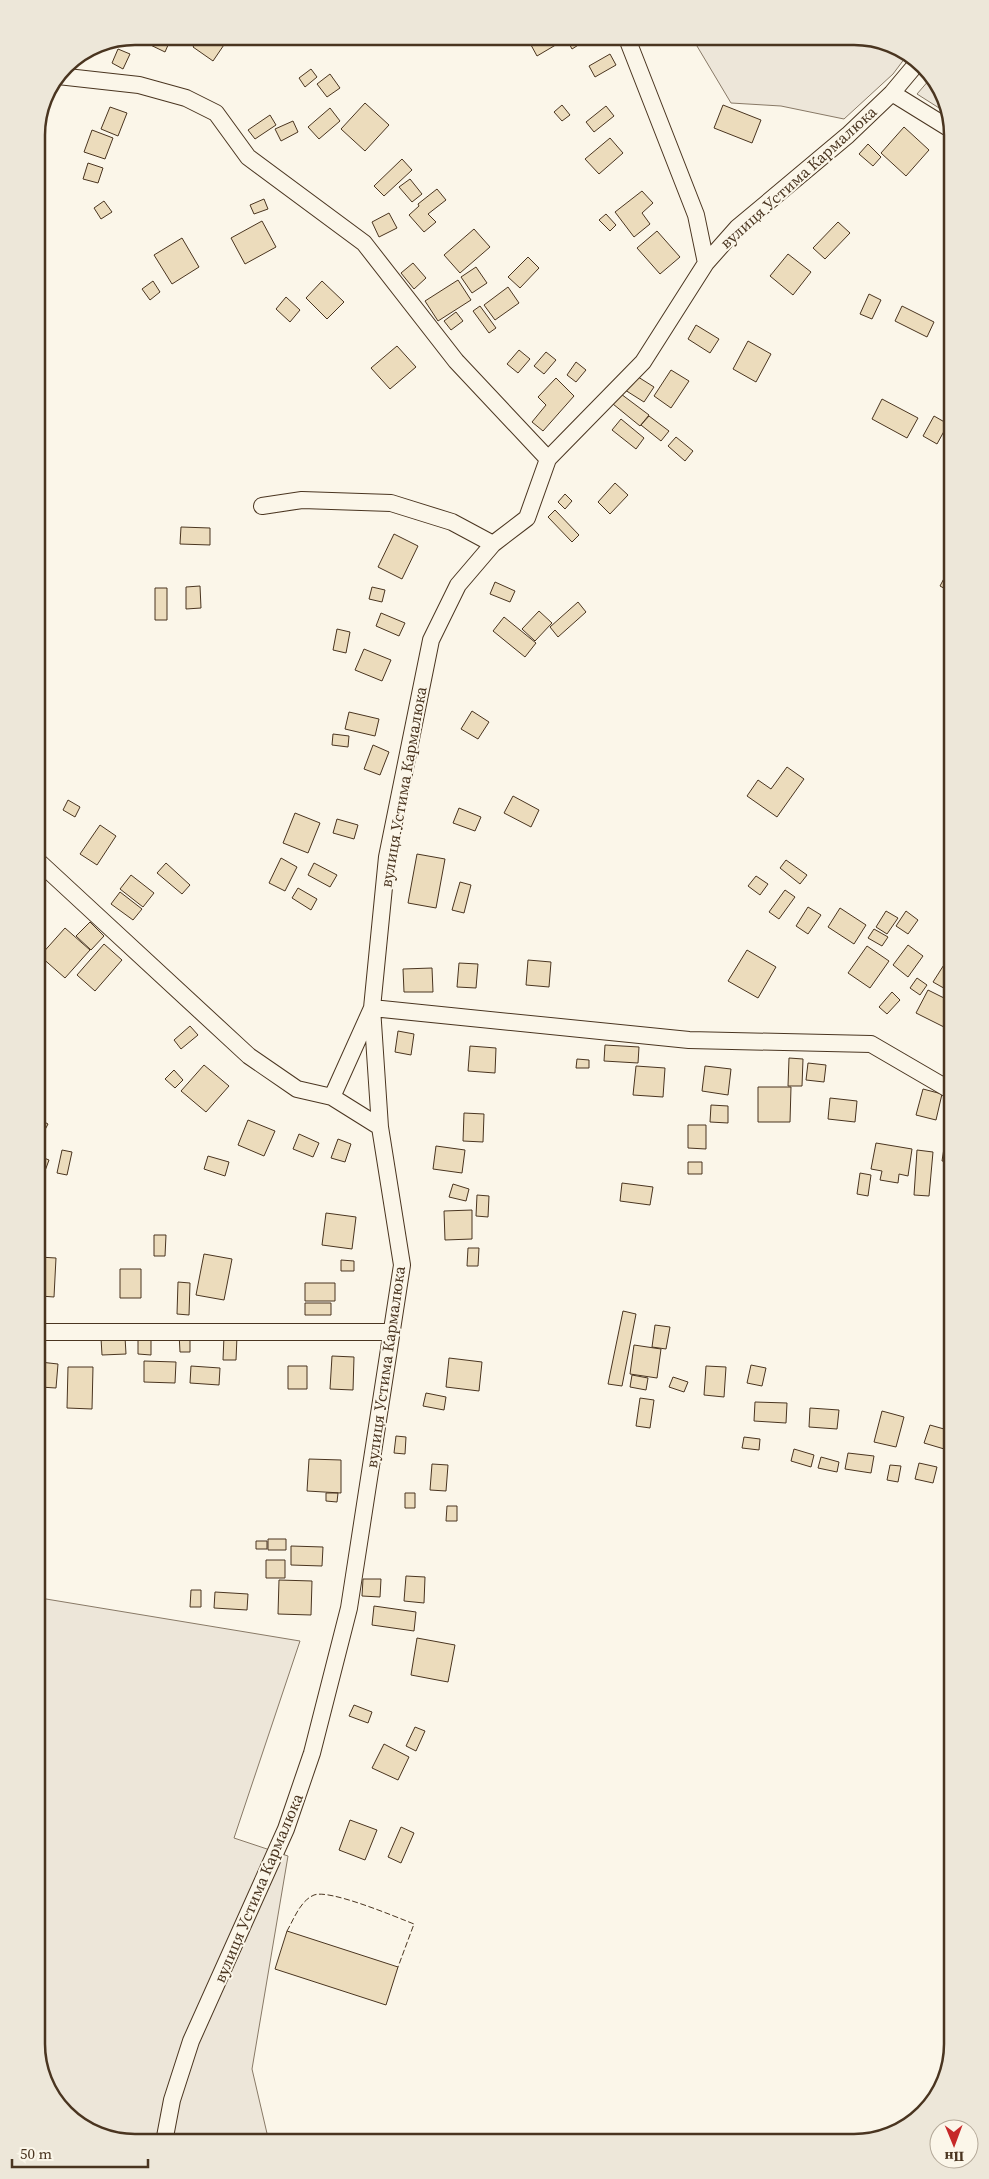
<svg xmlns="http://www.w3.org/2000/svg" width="989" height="2179" font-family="'Source Serif 4',serif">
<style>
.green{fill:#ede6d9;stroke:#887966}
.building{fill:#ecdcbc;stroke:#4a3520}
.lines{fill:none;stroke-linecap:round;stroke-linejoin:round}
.minor-casing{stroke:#4a3520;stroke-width:18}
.minor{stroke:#fbf6e9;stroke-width:16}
.fence{stroke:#4a3520;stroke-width:1;stroke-dasharray:6 2.5;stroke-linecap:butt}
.labels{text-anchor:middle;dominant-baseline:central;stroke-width:4;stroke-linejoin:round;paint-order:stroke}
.street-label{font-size:16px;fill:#4a3520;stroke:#fbf6e9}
.rim{fill:none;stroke:#4a3520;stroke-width:2.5}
</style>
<rect width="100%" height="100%" fill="#fbf6e9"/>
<!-- green -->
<path class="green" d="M 691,36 L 861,36 L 908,54 L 893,74 L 844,119 L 781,106 L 731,103 Z
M 930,79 L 947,103 L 947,113 L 917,94 Z
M 40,1598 L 300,1641 L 234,1838 L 288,1856 L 252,2069 L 269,2142 L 139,2142 L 121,2140 L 75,2123 L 42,2076 Z"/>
<!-- building -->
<path class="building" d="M 137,36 L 172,36 L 165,52 L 136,38 Z
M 200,36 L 230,36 L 213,61 L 193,47 Z
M 546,36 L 555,36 L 559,43 L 537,56 L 531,45 Z
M 565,36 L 591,36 L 591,37 L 572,49 Z
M 118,49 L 130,54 L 123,69 L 112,63 Z
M 610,54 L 616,65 L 595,77 L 589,66 Z
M 311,69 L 317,77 L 305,87 L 299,78 Z
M 330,74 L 340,88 L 327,97 L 317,84 Z
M 365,103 L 389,125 L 365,151 L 341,129 Z
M 562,105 L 570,115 L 562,121 L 554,112 Z
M 723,105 L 761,120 L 752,143 L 714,128 Z
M 606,106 L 614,116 L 594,132 L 586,122 Z
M 110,107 L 127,113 L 118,136 L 101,129 Z
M 330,108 L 340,121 L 319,139 L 308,127 Z
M 270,115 L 276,125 L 255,139 L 248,130 Z
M 293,121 L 298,132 L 281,141 L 275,129 Z
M 904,127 L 929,150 L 906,176 L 881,153 Z
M 92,130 L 113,138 L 105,159 L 84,152 Z
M 610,138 L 623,153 L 599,174 L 585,159 Z
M 868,144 L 881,157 L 873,166 L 859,154 Z
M 402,159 L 412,170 L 384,196 L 374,186 Z
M 88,163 L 103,168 L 98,183 L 83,179 Z
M 410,179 L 422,194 L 412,202 L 399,187 Z
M 437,189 L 446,200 L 428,214 L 436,222 L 424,232 L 409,215 L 419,206 L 418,204 Z
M 642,191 L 653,203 L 642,213 L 650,224 L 634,237 L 615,212 Z
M 264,199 L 268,209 L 254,214 L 250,205 Z
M 104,201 L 112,212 L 101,219 L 94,208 Z
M 389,213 L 397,228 L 379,237 L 372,222 Z
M 606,214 L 616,225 L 610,231 L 599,220 Z
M 262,221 L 276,247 L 245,264 L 231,238 Z
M 838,222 L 850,233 L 825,259 L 813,248 Z
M 474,229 L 490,247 L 460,273 L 444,255 Z
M 657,231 L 680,257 L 660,274 L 637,248 Z
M 182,238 L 199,267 L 172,284 L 154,255 Z
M 788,254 L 811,272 L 793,295 L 770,276 Z
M 528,257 L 539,268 L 520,288 L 508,277 Z
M 413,263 L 426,278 L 414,289 L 401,273 Z
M 476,267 L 487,283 L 472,293 L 461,277 Z
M 458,280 L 471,300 L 438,321 L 425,301 Z
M 153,281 L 160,292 L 150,300 L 142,289 Z
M 322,281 L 344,302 L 327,319 L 306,298 Z
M 508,287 L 519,303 L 495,320 L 484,305 Z
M 869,294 L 881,300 L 872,319 L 860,314 Z
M 286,297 L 300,310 L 290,322 L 276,309 Z
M 480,306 L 496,328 L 489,333 L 473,311 Z
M 902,306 L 934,322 L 927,337 L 895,321 Z
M 456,312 L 463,321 L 451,330 L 444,321 Z
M 696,325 L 719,339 L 710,353 L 688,339 Z
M 748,341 L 771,354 L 756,382 L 733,369 Z
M 397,346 L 416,367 L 390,389 L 371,368 Z
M 519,350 L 530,359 L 518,373 L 507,364 Z
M 546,352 L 556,360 L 544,374 L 534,366 Z
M 576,362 L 586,370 L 576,382 L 567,375 Z
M 671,370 L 689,381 L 671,408 L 654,396 Z
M 635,375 L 654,387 L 644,402 L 625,390 Z
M 556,378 L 574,396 L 543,431 L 532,422 L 546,405 L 538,397 Z
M 621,394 L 649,415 L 640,426 L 613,404 Z
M 882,399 L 918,418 L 907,438 L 872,419 Z
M 649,416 L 669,431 L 661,441 L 641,425 Z
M 934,416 L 948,424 L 937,444 L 923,436 Z
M 621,419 L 644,438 L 636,449 L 612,430 Z
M 676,437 L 693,451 L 685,461 L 668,446 Z
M 615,483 L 628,495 L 610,514 L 598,502 Z
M 565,494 L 572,501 L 565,509 L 558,502 Z
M 555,510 L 579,535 L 572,542 L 548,517 Z
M 181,527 L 210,528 L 210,545 L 180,544 Z
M 394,534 L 418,546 L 402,579 L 378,567 Z
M 949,569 L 949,591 L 940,586 Z
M 495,582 L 515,591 L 510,602 L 490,594 Z
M 200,586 L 201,608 L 186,609 L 186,587 Z
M 372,587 L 385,590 L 382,602 L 369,599 Z
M 155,588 L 167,588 L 167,620 L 155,620 Z
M 578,602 L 586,612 L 558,637 L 550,627 Z
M 539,611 L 552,623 L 535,641 L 522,629 Z
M 381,613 L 405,623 L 399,636 L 376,626 Z
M 504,617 L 536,643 L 525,657 L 493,631 Z
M 337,629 L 350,632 L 346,653 L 333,650 Z
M 364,649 L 391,660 L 382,681 L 355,670 Z
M 472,711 L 489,722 L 478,739 L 461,729 Z
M 349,712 L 379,719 L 375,736 L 345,729 Z
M 333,734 L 349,736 L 348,747 L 332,745 Z
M 373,745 L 389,752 L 380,775 L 364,769 Z
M 787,767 L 804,779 L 777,817 L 747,796 L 758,780 L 771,789 Z
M 513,796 L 539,810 L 531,827 L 504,813 Z
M 68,800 L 80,807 L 75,817 L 63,810 Z
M 459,808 L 481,817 L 475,831 L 453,823 Z
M 295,813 L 320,823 L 308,853 L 283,843 Z
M 337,819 L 358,825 L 354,839 L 333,833 Z
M 100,825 L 116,836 L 97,865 L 80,854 Z
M 417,854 L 445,859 L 436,908 L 408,903 Z
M 281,858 L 297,867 L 285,891 L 269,883 Z
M 786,860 L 807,875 L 800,884 L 780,868 Z
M 166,863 L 190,885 L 182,894 L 157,873 Z
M 314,863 L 337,875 L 330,887 L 308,875 Z
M 131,875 L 154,893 L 143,907 L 120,889 Z
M 756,876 L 768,884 L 760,895 L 748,886 Z
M 460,882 L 471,885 L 464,913 L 452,910 Z
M 298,888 L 317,899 L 311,910 L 292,898 Z
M 785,890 L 795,897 L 779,919 L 769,912 Z
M 120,892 L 142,909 L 133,920 L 111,904 Z
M 808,907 L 821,915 L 808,934 L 796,926 Z
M 840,908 L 866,925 L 854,944 L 828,927 Z
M 886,911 L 898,918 L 887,934 L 876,927 Z
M 906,911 L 918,920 L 908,934 L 896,926 Z
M 90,922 L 104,936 L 91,950 L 76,936 Z
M 65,928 L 90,950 L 65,978 L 40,956 Z
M 874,929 L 888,937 L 882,946 L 868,938 Z
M 104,944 L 122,960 L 95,991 L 77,975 Z
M 908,945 L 923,956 L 908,977 L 893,965 Z
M 867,946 L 889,961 L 870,988 L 848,973 Z
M 747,950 L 776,967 L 758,998 L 728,981 Z
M 528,960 L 551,962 L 549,987 L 526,985 Z
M 947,960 L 950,962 L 949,991 L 933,982 Z
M 459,963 L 478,964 L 476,988 L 457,987 Z
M 432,968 L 433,992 L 404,992 L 403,969 Z
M 917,978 L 927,985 L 920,995 L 910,988 Z
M 928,990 L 950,1001 L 950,1015 L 944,1027 L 916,1013 Z
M 892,992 L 900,1000 L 887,1014 L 879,1007 Z
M 190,1026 L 198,1035 L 181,1049 L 174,1040 Z
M 398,1031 L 414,1034 L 411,1055 L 395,1052 Z
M 605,1045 L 639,1047 L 638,1063 L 604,1061 Z
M 470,1046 L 496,1048 L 495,1073 L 468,1071 Z
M 789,1058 L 803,1059 L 802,1086 L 788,1086 Z
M 577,1059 L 589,1060 L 589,1068 L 576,1068 Z
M 808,1063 L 826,1065 L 824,1082 L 806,1080 Z
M 204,1065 L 229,1086 L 206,1112 L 181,1091 Z
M 636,1066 L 665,1068 L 663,1097 L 633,1095 Z
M 705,1066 L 731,1069 L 728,1095 L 702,1091 Z
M 174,1070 L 183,1080 L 175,1088 L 165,1079 Z
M 758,1087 L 791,1087 L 790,1122 L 758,1122 Z
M 923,1089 L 942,1094 L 936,1120 L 916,1115 Z
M 830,1098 L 857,1101 L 855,1122 L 828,1119 Z
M 711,1105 L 728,1106 L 728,1123 L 710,1122 Z
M 464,1113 L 484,1114 L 483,1142 L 463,1141 Z
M 39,1119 L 48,1124 L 39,1141 Z
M 248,1120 L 275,1131 L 264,1156 L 238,1145 Z
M 688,1125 L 706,1125 L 706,1149 L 688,1148 Z
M 299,1134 L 319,1143 L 313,1157 L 293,1149 Z
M 946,1135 L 950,1135 L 950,1162 L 942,1161 Z
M 338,1139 L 351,1144 L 345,1162 L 331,1158 Z
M 876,1143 L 912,1149 L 908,1176 L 899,1174 L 898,1183 L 880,1180 L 882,1171 L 871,1169 Z
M 436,1146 L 465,1150 L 462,1173 L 433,1169 Z
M 62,1150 L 72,1152 L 67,1175 L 57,1173 Z
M 917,1150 L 933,1152 L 929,1196 L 914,1195 Z
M 39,1156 L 49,1160 L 42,1179 L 39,1178 Z
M 208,1156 L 229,1162 L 225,1176 L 204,1169 Z
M 688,1162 L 702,1162 L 702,1174 L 688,1174 Z
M 860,1173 L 871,1175 L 868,1196 L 857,1194 Z
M 622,1183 L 653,1187 L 650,1205 L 620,1201 Z
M 453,1184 L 469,1189 L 466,1201 L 449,1197 Z
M 477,1195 L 489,1196 L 488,1217 L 476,1216 Z
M 472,1210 L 472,1239 L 445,1240 L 444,1211 Z
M 326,1213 L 356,1217 L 352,1249 L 322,1245 Z
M 154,1235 L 166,1235 L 165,1256 L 154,1256 Z
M 468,1248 L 479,1248 L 478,1266 L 467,1266 Z
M 204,1254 L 232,1259 L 224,1300 L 196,1295 Z
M 39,1257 L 56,1258 L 54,1297 L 40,1296 Z
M 341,1260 L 354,1261 L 354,1271 L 341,1271 Z
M 120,1269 L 141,1269 L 141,1298 L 120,1298 Z
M 178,1282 L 190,1283 L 189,1315 L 177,1314 Z
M 305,1283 L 335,1283 L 335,1301 L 305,1301 Z
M 305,1303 L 331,1303 L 331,1315 L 305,1315 Z
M 623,1311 L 636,1314 L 622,1386 L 608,1384 Z
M 655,1325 L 670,1327 L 666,1349 L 652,1347 Z
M 190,1332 L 190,1352 L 180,1352 L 179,1333 Z
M 224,1336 L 237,1337 L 236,1360 L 223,1360 Z
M 125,1337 L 126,1354 L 102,1355 L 101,1338 Z
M 138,1338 L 151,1339 L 151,1355 L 138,1354 Z
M 634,1345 L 661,1349 L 657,1378 L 630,1374 Z
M 332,1356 L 354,1357 L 353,1390 L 330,1389 Z
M 449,1358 L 482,1362 L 479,1391 L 446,1387 Z
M 144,1361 L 176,1362 L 175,1383 L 144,1382 Z
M 40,1362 L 58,1364 L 56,1388 L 40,1387 Z
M 751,1365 L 766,1368 L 762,1386 L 747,1383 Z
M 191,1366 L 220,1368 L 219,1385 L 190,1383 Z
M 288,1366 L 307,1366 L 307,1389 L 288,1389 Z
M 706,1366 L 726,1367 L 724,1397 L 704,1395 Z
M 68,1367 L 93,1367 L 92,1409 L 67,1408 Z
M 632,1375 L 648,1378 L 646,1390 L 630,1387 Z
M 673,1377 L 688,1382 L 684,1392 L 669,1387 Z
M 426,1393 L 446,1397 L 444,1410 L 423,1406 Z
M 640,1398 L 654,1400 L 650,1428 L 636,1426 Z
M 755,1402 L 787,1403 L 786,1423 L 754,1421 Z
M 810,1408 L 839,1410 L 837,1429 L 809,1427 Z
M 882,1411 L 904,1417 L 896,1447 L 874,1442 Z
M 930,1425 L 951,1431 L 951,1451 L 924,1443 Z
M 396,1436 L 406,1437 L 405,1454 L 394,1453 Z
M 744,1437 L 760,1439 L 759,1450 L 742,1448 Z
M 794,1449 L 814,1455 L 811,1467 L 791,1461 Z
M 848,1453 L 874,1456 L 871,1473 L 845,1469 Z
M 821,1457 L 839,1462 L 837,1472 L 818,1468 Z
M 309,1459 L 341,1460 L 341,1493 L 307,1491 Z
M 919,1463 L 937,1467 L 933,1483 L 915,1479 Z
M 432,1464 L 448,1465 L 446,1491 L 430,1490 Z
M 890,1465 L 901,1466 L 898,1482 L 887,1480 Z
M 326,1493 L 338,1493 L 337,1502 L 326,1501 Z
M 405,1493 L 415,1493 L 415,1508 L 405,1508 Z
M 447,1506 L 457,1506 L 457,1521 L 446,1521 Z
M 268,1539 L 286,1539 L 286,1550 L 268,1550 Z
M 256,1541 L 267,1541 L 267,1549 L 256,1549 Z
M 291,1546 L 323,1547 L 322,1566 L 291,1565 Z
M 266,1560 L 285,1560 L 285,1578 L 266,1578 Z
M 406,1576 L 425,1577 L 424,1603 L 404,1601 Z
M 363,1579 L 381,1579 L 380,1597 L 362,1596 Z
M 279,1580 L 312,1581 L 311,1615 L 278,1614 Z
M 191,1590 L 201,1590 L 201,1607 L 190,1607 Z
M 215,1592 L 248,1594 L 247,1610 L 214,1608 Z
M 374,1606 L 416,1612 L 414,1631 L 372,1625 Z
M 417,1638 L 455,1645 L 448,1682 L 411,1675 Z
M 354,1705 L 372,1712 L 368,1723 L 349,1716 Z
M 415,1727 L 425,1731 L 416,1751 L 406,1746 Z
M 384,1744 L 409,1757 L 398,1780 L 372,1768 Z
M 350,1820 L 377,1830 L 365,1860 L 339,1850 Z
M 401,1827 L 414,1833 L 401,1863 L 388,1857 Z
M 287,1931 L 398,1967 L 386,2005 L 275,1969 Z"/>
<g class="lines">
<!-- minor casing -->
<g class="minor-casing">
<path id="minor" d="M 626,36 L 696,215 L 706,263
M 58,76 L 139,85 L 186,98 L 216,113 L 248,157 L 364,243 L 456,361 L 548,459
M 892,93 L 947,127
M 262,506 L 302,500 L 391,503 L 452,522 L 493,544
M 38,861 L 249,1056 L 297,1089 L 332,1097 L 380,1127
M 332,1097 L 372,1008 L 689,1040 L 871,1044 L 950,1090
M 40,1332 L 392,1332
M 164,2142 L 172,2100 L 191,2041 L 286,1829 L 312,1753 L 349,1608 L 402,1265 L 380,1127 L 372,1008 L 387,857 L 431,640 L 458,585 L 493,544 L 527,518 L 548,459 L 643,362 L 706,263 L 737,228 L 848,135 L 892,93 L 918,62"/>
</g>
<!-- minor -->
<use href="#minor" class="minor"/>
<!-- fence -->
<path class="fence" d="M 287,1931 C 294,1919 300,1901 314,1895 C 330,1889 396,1917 414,1924 L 398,1967"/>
</g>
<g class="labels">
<!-- street labels -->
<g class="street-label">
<text transform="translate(798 177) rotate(-42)">вулиця Устима Кармалюка</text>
<text transform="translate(403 787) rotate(-80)">вулиця Устима Кармалюка</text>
<text transform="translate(385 1367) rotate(-82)">вулиця Устима Кармалюка</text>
<text transform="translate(258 1888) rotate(-67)">вулиця Устима Кармалюка</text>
</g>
</g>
<!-- crop -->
<path d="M0 0H989V2179H0ZM135 45H854A90 90 0 0 1 944 135V2044A90 90 0 0 1 854 2134H135A90 90 0 0 1 45 2044V135A90 90 0 0 1 135 45Z" fill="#ede7d9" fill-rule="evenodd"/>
<path class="rim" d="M135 45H854A90 90 0 0 1 944 135V2044A90 90 0 0 1 854 2134H135A90 90 0 0 1 45 2044V135A90 90 0 0 1 135 45Z"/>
<!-- north arrow -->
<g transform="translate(954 2144) rotate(179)"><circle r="24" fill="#fbf6e9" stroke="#b4a999"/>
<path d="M0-4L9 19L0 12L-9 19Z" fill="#c62828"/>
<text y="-8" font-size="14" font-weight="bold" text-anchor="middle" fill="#4a3520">Пн</text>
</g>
<!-- scale -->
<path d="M12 2159v8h136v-8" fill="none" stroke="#4a3520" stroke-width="2.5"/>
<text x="20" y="2159" font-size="15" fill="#4a3520" stroke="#fbf6e9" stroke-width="4" paint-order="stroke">50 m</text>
</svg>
